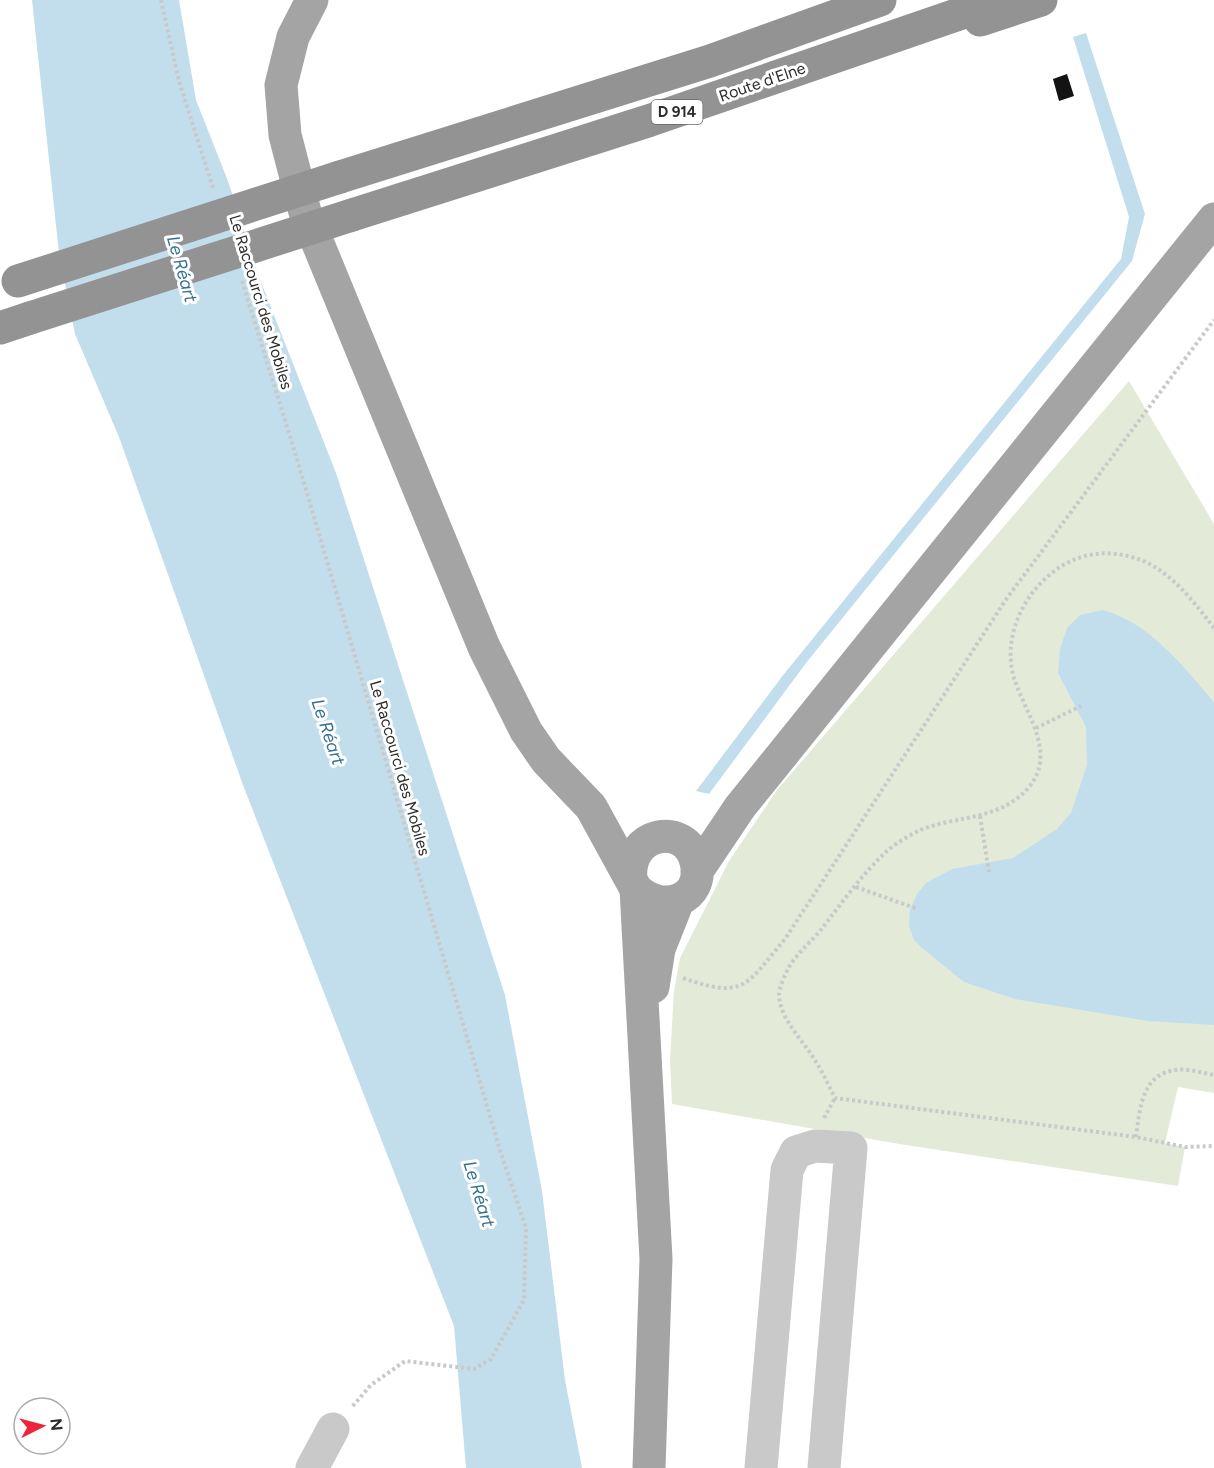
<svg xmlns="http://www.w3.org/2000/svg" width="1214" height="1468" font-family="Figtree,sans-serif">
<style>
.green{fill:#e3ebd8}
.water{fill:#c2deec}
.building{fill:#131313}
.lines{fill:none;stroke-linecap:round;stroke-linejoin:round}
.path{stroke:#c9c9c9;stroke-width:4;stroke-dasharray:3 3;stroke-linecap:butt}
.minor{stroke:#c9c9c9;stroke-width:33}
.major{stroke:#a4a4a4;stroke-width:33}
.highway{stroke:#939393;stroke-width:33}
.highway-bridge{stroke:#939393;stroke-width:33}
.labels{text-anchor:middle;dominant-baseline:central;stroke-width:6;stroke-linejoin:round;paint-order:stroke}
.shield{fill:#fff;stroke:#6b6b6b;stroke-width:1.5}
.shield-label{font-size:15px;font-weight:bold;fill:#2c2c2c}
.street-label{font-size:16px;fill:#2c2c2c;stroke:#fff}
.water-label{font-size:18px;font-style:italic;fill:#377290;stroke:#fff}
</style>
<rect width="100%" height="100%" fill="#fff"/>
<!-- green -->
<path class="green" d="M 1129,381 L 1214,524 L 1214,1093 L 1178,1087 L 1165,1143 L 1185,1147 L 1178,1186 L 899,1144 L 672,1104 L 670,1060 L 674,991 L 680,958 L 729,861 L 777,790 Z"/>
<!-- water -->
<path class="water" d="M 32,0 L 179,0 L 196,100 L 228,181 L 259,277 L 336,473 L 505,995 L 542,1191 L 565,1380 L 582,1468 L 466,1468 L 454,1326 L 243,785 L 119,437 L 75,334 L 59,253 Z
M 1086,33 L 1145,214 L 1132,261 L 806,663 L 709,794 L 696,791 L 784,674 L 1121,259 L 1129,217 L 1073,37 Z
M 1103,610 C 1150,623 1183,666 1214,702 L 1214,1025 L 1148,1021 L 1015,999 L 964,982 L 922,948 L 914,940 L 909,926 L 910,909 L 917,894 L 926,883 L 952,869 L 1013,858 L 1057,829 L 1071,813 L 1087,765 L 1086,727 L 1058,673 L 1060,649 L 1067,628 L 1080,615 Z"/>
<!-- building -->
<path class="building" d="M 1067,74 L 1074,96 L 1059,101 L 1053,79 Z"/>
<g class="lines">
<!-- path -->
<path class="path" d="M 161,0 L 179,81 L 213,188
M 242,281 L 297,459 L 500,1150 L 526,1228 L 524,1300 L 491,1359 L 474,1369 L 405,1361 L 371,1385 L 351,1408
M 1214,628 C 1194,602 1170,570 1138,559 C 1110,549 1080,552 1056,570 C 1022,594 1001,640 1015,681 C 1026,714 1057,753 1029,787 C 1001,821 955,815 918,831 C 908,836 895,844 887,851 C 862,874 841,904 820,931 C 810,943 795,955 788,969 C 785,975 779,988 779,995 C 780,1020 804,1041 816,1062 C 823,1073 829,1086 835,1098 L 1136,1137 L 1185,1147 L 1214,1146
M 1036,728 L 1081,706
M 980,816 L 989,872
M 856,887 L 918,909
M 683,978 C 745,1000 746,985 785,939 L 1007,598 L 1214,320
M 824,1118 L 835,1098
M 1136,1137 C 1140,1109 1141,1074 1176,1070 C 1187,1068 1203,1073 1214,1075"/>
<!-- minor -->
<path class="minor" d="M 312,1468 L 333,1429
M 761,1468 L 787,1170 L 796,1152 L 815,1146 L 851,1148 L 824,1468"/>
<!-- major -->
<path class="major" d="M 312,0 L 293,37 L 281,85 L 285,135 L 305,212 L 484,647 L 526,731 L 546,760 L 591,807 L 636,889 C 662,915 705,900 696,862 C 686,820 626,832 631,879
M 697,871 L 740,807 L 1214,219
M 636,889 L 656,1259 L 649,1468
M 653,987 L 659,949 L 678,901"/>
<!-- highway -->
<path class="highway" d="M 980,20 L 1041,0
M 340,177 L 710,61 L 880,0
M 352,215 L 648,121 L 1000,0
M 0,328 L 30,318"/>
<!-- highway-bridge -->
<path class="highway-bridge" d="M 18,281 L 340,177
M 30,318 L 352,215"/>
</g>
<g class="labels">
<!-- shield labels -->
<rect class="shield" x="651.5" y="100" width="51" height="24" rx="4.5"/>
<g class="shield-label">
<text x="677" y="112">D 914</text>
</g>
<!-- street labels -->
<g class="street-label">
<text transform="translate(762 82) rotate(-19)">Route d'Elne</text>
<text transform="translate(261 302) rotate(73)">Le Raccourci des Mobiles</text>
<text transform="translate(400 768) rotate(74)">Le Raccourci des Mobiles</text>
</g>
<!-- water labels -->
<g class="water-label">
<text transform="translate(182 269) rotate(74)">Le Réart</text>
<text transform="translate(328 732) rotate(71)">Le Réart</text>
<text transform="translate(479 1194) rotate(73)">Le Réart</text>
</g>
</g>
<!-- north arrow -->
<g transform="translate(42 1426) rotate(84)"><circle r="28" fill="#ffffff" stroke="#ababab" stroke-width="1.5"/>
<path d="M0-4.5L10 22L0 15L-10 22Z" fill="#ed243b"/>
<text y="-9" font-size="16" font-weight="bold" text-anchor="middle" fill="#2c2c2c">N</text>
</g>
</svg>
